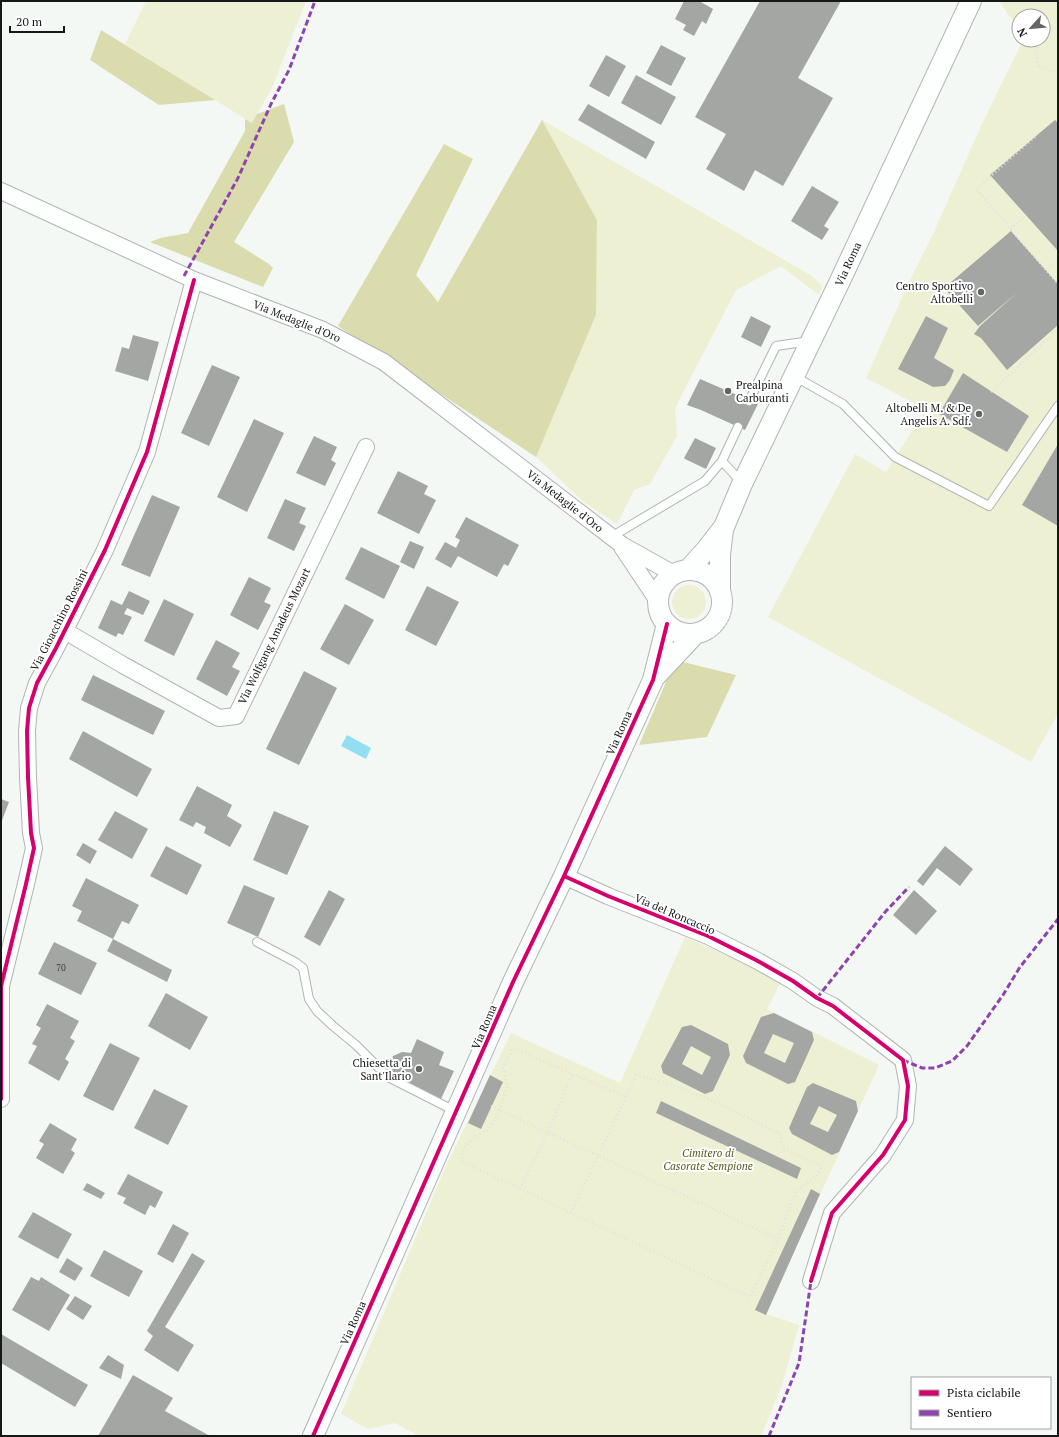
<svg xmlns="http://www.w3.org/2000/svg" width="1059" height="1437" font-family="'PT Serif',serif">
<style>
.green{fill:#edf0d2}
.forest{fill:#dadcad}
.water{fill:#92dff2}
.building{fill:#a3a6a3;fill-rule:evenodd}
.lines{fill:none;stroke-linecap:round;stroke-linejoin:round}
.service-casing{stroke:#b1b5b2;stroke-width:10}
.minor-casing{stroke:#b1b5b2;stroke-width:18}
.tertiary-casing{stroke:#b1b5b2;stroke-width:22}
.path{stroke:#e1e3e1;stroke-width:2.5;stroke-dasharray:1 3;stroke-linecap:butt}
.service{stroke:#fdfefe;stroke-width:8}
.minor{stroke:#fdfefe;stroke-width:16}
.tertiary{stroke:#fdfefe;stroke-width:20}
.quiet{stroke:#8e44ad;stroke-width:3;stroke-dasharray:6 3;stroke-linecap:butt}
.cycleway-casing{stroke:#fff;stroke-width:6}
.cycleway{stroke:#d6006c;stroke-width:4}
.poi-dot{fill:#636664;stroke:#fff;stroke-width:1.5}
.labels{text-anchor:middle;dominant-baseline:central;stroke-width:4;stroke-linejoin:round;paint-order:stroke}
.number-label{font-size:9px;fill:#383c39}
.street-label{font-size:11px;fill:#151816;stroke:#fff}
.poi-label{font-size:11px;fill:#151816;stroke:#fff;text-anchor:end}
.park-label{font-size:11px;font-style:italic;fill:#5b5a1d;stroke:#fff}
</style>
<rect width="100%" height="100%" fill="#f3f8f5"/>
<!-- green -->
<path class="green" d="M 146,1 L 306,1 L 272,88 L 252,123 L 125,44 Z
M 999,1 L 1058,1 L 1058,714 L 1031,762 L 768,617 L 855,454 L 886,472 L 926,409 L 866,378 L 908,284 L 934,232 L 982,124 L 1023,40 L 1043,40 L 1043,16 L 1019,16 L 1019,30 Z
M 542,120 L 812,276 L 822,286 L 819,295 L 781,266 L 736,290 L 675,408 L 677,436 L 650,484 L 634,490 L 617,524 L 585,503 L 536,457 L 596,315 L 597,220 Z
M672 602a17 17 0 1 1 34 0a17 17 0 1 1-34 0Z
M 685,937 L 782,980 L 767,1009 L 879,1065 L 766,1314 L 799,1325 L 782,1385 L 761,1436 L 420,1436 L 395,1423 L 368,1429 L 341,1414 L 446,1166 L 511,1033 L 620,1083 Z"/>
<!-- forest -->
<path class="forest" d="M 101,30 L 215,100 L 159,105 L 90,60 Z
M 284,104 L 294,142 L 234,242 L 269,264 L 273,268 L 263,287 L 150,242 L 160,238 L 188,233 L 245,131 L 245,119 L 252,123 L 257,114 Z
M 542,120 L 597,220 L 596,315 L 536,457 L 338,326 L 444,144 L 473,159 L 416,275 L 438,302 Z
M 683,662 L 736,675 L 707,737 L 639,745 L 669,675 Z"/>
<!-- water -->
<path class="water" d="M 347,735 L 371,748 L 366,759 L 341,746 Z"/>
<!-- building -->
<path class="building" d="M 684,1 L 699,1 L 713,9 L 706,24 L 702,21 L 694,36 L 683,30 L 686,25 L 675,19 Z
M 760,1 L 841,1 L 798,78 L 833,98 L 783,186 L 755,170 L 744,191 L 706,169 L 726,134 L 695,117 Z
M 661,45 L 686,58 L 671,86 L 646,73 Z
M 606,55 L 626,66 L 609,97 L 589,86 Z
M 636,75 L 676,97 L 661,125 L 621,103 Z
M 588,104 L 655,142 L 646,159 L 578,120 Z
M 1055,120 L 1058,123 L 1058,251 L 990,175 Z
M 812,186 L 839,202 L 824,226 L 829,229 L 822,240 L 791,221 Z
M 1011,231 L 1058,284 L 1058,325 L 1007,370 L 981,338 L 974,334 L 980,326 L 1020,290 L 978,326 L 944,288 Z
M 751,316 L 771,326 L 761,347 L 741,337 Z
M 926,316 L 948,328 L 934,358 L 954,370 L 950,380 L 945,386 L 933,387 L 898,369 Z
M 133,335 L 159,342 L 148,381 L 115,371 L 122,347 L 129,349 Z
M 212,365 L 240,377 L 209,446 L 181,433 Z
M 963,373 L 1029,416 L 1007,452 L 939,414 Z
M 700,379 L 758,404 L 745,430 L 701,410 L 687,405 Z
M 254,419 L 284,433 L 247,512 L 217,497 Z
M 314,436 L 337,447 L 331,460 L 336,463 L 325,486 L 296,473 Z
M 695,438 L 716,448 L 706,469 L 685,459 L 684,458 Z
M 1058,444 L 1058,526 L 1022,505 Z
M 398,471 L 428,486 L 424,494 L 436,500 L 419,534 L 377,513 Z
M 152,495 L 180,507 L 150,577 L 121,565 Z
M 285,499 L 306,508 L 299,523 L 306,526 L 294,551 L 267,538 Z
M 466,517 L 519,545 L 508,566 L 504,564 L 497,577 L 458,556 L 451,568 L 435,559 L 445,542 L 456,548 L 460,540 L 455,537 Z
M 410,541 L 424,547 L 414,569 L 400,562 Z
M 361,547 L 400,566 L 384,599 L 345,579 Z
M 249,577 L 271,588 L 264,602 L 271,605 L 258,630 L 230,615 Z
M 427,586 L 459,602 L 436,646 L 405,630 Z
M 129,591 L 150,601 L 143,615 L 127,608 L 124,614 L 132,617 L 123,635 L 118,633 L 116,637 L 98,628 L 111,600 L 122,605 Z
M 164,599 L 194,614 L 174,656 L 144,641 Z
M 345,604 L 374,620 L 349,665 L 320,649 Z
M 216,640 L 240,653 L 232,667 L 240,671 L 227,696 L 196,679 Z
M 304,671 L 337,688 L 299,765 L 266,749 Z
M 93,675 L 165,711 L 153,735 L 81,700 Z
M 83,731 L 152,769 L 137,797 L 69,759 Z
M 197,786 L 232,805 L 227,816 L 242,825 L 230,847 L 204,833 L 206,827 L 196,822 L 193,827 L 179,820 Z
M 1,799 L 9,802 L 1,823 Z
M 115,811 L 148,829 L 132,859 L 98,840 Z
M 274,811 L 309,826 L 287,875 L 253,860 Z
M 83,843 L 97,851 L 90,864 L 76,855 Z
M 166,846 L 202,865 L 187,895 L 150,876 Z
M 945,846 L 973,869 L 960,886 L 937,868 L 923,886 L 917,881 Z
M 86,878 L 139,905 L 129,924 L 122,921 L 113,939 L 77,921 L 82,911 L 72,906 Z
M 244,885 L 275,898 L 258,937 L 227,923 Z
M 329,890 L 345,899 L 320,946 L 304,937 Z
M 914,890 L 937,911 L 916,935 L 893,915 Z
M 113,939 L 172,970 L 167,982 L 107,951 Z
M 54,942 L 97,963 L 81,995 L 38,974 Z
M 166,993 L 208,1017 L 190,1050 L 148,1026 Z
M 47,1004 L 79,1021 L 70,1038 L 75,1041 L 65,1059 L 69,1062 L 59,1081 L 28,1063 L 37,1046 L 32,1044 L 41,1028 L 36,1025 Z
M 774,1013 L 812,1032 L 814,1040 L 795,1082 L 788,1084 L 746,1063 L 743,1056 L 761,1017 ZM 773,1034 L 794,1043 L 785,1063 L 764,1053 Z
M 691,1025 L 728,1044 L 730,1055 L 713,1091 L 705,1094 L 663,1073 L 661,1066 L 682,1027 ZM 691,1046 L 711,1057 L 702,1075 L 682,1064 Z
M 417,1039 L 444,1052 L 439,1065 L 454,1071 L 441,1099 L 392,1075 L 389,1066 L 393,1056 L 402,1052 L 411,1053 Z
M 110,1043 L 140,1058 L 113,1111 L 83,1096 Z
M 490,1075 L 503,1082 L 481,1129 L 468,1123 Z
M 813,1083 L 856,1101 L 858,1111 L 839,1152 L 832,1155 L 792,1134 L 789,1128 L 807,1087 ZM 819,1106 L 837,1115 L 828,1132 L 810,1124 Z
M 154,1089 L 188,1106 L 168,1145 L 134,1128 Z
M 661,1101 L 801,1168 L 797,1179 L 656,1113 Z
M 50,1123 L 77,1139 L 71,1150 L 75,1153 L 63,1174 L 36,1158 L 44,1144 L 39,1141 Z
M 128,1174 L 163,1192 L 155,1208 L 150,1205 L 145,1215 L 123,1203 L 126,1198 L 117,1194 Z
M 87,1183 L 105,1193 L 101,1199 L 83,1190 Z
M 811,1189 L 820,1194 L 766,1315 L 755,1310 Z
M 33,1212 L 72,1234 L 58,1259 L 18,1237 Z
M 173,1224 L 189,1233 L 173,1263 L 157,1254 Z
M 104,1250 L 143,1271 L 129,1297 L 90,1276 Z
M 192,1253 L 205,1261 L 165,1327 L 194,1345 L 178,1372 L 144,1350 L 153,1336 L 147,1331 Z
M 67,1258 L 83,1268 L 75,1281 L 59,1272 Z
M 31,1277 L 39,1281 L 41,1277 L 70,1295 L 49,1331 L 12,1310 Z
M 75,1296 L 92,1306 L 83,1320 L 66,1309 Z
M 1,1334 L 88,1385 L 75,1407 L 1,1363 Z
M 108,1355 L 124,1365 L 121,1379 L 99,1368 Z
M 133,1375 L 173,1398 L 165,1411 L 210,1436 L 98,1436 Z"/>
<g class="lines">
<!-- service casing -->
<g class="service-casing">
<path id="service" d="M 794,376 L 843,404 L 895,457 L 989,506 L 1058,406
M 749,401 L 776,346 L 810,341
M 738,427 L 722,461 L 742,483
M 611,537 L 705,481 L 722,461
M 257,942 L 295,962 L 303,968 L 309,999 L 317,1011 L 333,1026 L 356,1045 L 388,1077 L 455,1111"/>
</g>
<!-- minor casing -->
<g class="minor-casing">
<path id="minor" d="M 1,191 L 194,280 L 323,330 L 384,362 L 622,545 L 674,574
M 622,547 L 658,601
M 65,631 L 123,665 L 219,718 L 236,716 L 366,447
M 564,876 L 608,896 L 708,936 L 756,960 L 793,981 L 817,998 L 833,1006 L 903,1060 L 908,1086 L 905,1120 L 883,1155 L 832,1213 L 811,1281
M 1,1099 L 1,986 L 26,884 L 34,848 L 31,833 L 28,777 L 27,731 L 29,708 L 37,683 L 56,648 L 105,550 L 147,452 L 194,280"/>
</g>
<!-- tertiary casing -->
<g class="tertiary-casing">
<path id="tertiary" d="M 688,570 L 706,550 L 724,527 L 742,484 L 839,283 L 971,1
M658 602a32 32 0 1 1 64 0a32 32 0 1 1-64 0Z
M 720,592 L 720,555 L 723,529
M 654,678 L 695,634
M 313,1436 L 513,982 L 564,876 L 653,680 L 667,624"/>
</g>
<!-- path -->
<path class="path" d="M 1043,39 L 1058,23
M 1042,40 L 1035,54 L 1039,66 L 1058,74
M 1035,137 L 976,189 L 1058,284
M 1011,229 L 1026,216
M 1046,270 L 1058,261
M 991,392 L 1058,329
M 713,637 C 724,630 730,619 732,607
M 491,1106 L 778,1239
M 520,1189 L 548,1132 L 572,1074
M 571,1213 L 636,1075 C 687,1086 734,1111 780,1134 L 784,1149 L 822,1166 L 817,1176 L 796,1191 L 778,1239 L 750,1297 L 461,1161 L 464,1148 L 473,1138 L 488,1130 L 500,1110 L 507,1087 L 503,1067 L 513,1048 L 626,1097"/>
<!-- service -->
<use href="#service" class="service"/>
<!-- minor -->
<use href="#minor" class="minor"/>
<!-- tertiary -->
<use href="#tertiary" class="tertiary"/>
<!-- quiet -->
<path class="quiet" d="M 184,276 L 238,178 L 271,104 L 289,70 L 315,1
M 817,998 L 886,911 L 909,887
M 903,1060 L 922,1068 L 935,1068 L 952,1061 L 967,1046 L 1003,995 L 1020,967 L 1058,919
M 769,1436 L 799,1363 L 811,1281"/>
<!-- cycleway casing -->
<g class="cycleway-casing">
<path id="cycleway" d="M 564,876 L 608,896 L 708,936 L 756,960 L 793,981 L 817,998 L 833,1006 L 903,1060 L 908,1086 L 905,1120 L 883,1155 L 832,1213 L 811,1281
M 1,1099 L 1,986 L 26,884 L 34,848 L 31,833 L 28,777 L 27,731 L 29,708 L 37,683 L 56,648 L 105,550 L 147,452 L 194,280
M 313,1436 L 513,982 L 564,876 L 653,680 L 667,624"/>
</g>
<!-- cycleway -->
<use href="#cycleway" class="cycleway"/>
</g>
<!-- markers -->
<g class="poi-dot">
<circle cx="981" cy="292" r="4"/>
<circle cx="728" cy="391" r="4"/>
<circle cx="979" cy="414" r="4"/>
<circle cx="419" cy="1069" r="4"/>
</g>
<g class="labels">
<!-- number labels -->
<g class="number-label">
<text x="61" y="968">70</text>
</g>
<!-- street labels -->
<g class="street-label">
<text transform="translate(848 264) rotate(-65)">Via Roma</text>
<text transform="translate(297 321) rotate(22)">Via Medaglie d'Oro</text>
<text transform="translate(565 501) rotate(38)">Via Medaglie d'Oro</text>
<text transform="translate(59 620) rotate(-63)">Via Gioacchino Rossini</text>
<text transform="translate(274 636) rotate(-64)">Via Wolfgang Amadeus Mozart</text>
<text transform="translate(619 733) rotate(-66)">Via Roma</text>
<text transform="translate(675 914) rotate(23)">Via del Roncaccio</text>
<text transform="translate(484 1027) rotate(-67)">Via Roma</text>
<text transform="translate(353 1323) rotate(-66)">Via Roma</text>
</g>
<!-- poi labels -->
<g class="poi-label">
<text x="973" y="286">Centro Sportivo<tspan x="973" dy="13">Altobelli</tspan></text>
<text x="736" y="385" text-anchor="start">Prealpina<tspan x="736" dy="13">Carburanti</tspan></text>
<text x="971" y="408">Altobelli M. &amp; De<tspan x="971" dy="13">Angelis A. Sdf.</tspan></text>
<text x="411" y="1063">Chiesetta di<tspan x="411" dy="13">Sant'Ilario</tspan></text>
</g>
<!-- park labels -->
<g class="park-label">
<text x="708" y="1153">Cimitero di<tspan x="708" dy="13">Casorate Sempione</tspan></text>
</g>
</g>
<!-- border -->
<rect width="1059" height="1437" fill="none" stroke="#151816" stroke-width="4"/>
<!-- legend -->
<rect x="911" y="1377" width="140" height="52" fill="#ffffff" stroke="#a1a3a2"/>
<rect x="919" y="1390" width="20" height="6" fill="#d6006c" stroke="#a1a3a2"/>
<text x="947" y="1397" font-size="12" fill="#151816">Pista ciclabile</text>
<rect x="919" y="1410" width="20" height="6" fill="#8e44ad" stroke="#a1a3a2"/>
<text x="947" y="1417" font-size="12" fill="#151816">Sentiero</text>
<!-- north arrow -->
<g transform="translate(1031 28) rotate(243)"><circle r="19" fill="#ffffff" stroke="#a1a3a2"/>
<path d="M0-3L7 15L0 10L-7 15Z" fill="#636664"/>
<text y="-6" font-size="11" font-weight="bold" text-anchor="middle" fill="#151816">N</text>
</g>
<!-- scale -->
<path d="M10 26v6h54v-6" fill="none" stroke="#151816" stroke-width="2"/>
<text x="16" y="26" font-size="12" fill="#151816" stroke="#ffffff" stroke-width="3" paint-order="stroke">20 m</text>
</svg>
